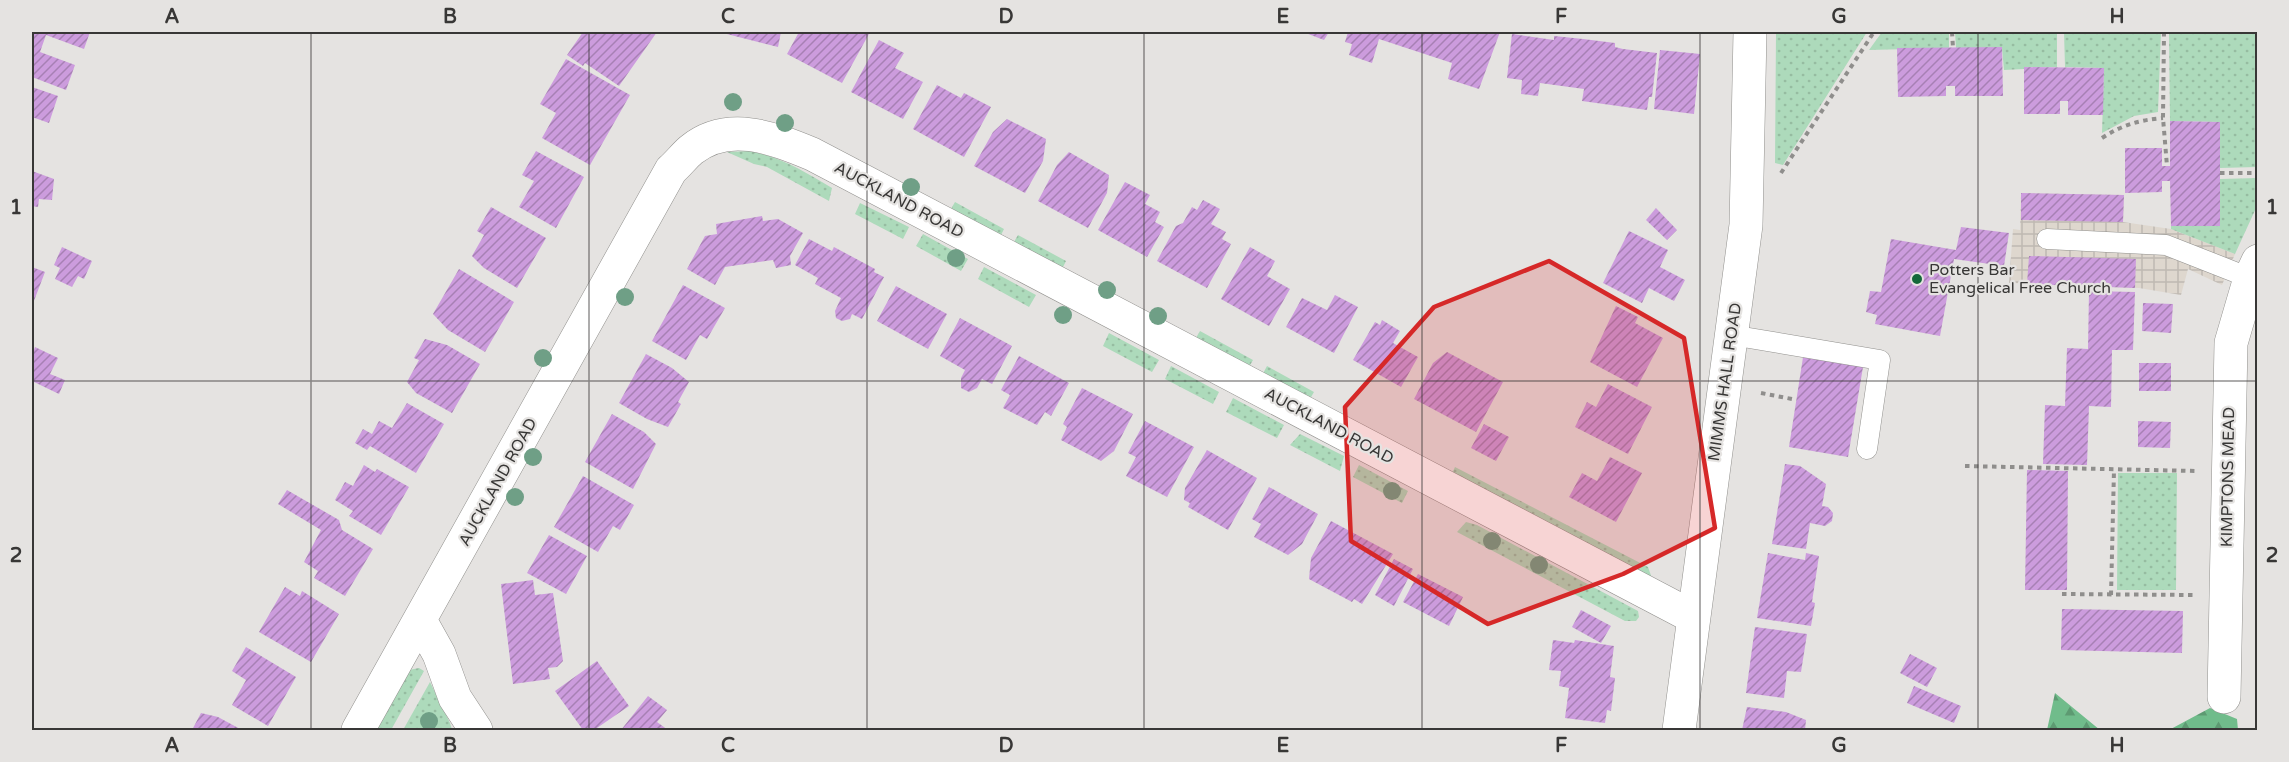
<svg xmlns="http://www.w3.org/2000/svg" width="2289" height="762" font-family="'Varela Round',sans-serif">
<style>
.industrial{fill:url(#industrial-grid)}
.green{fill:url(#green-dots)}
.forest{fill:url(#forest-firs)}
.building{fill:url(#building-hatch)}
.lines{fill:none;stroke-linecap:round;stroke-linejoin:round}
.lane-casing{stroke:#91908d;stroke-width:21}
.street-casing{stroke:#91908d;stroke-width:34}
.path{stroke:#8f8e8c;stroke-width:4;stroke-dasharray:4.5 4.5;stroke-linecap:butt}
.lane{stroke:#fff;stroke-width:20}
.street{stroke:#fff;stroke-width:33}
.tree{fill:#6f9f86}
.marked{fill:#d62828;fill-opacity:0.2;stroke:#d62828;stroke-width:4.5;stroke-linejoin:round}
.grid{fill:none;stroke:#383736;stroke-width:1.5;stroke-opacity:0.55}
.poi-dot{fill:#146839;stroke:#e5e3e1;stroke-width:2}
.labels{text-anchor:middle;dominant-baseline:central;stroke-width:4.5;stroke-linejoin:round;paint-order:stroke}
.street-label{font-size:16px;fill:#383736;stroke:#e5e3e1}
.poi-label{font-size:16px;fill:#383736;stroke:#e5e3e1;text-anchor:start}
.neatline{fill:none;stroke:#383736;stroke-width:2}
.grid-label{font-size:20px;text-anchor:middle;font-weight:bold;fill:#383736}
</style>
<defs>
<pattern id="industrial-grid" width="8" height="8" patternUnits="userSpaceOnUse" patternTransform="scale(1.5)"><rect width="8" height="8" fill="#ded7ce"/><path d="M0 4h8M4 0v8" fill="none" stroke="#bfb9b2"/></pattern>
<pattern id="green-dots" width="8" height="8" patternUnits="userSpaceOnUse" patternTransform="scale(1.5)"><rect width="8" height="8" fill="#addabb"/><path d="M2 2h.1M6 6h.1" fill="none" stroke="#96bca1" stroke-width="1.8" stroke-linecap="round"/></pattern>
<pattern id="forest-firs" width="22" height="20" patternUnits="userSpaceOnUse" patternTransform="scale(1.5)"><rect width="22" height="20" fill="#70bc8b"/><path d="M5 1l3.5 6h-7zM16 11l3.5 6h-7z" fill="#5d9a72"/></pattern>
<pattern id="building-hatch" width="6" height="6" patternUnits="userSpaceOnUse" patternTransform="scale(1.5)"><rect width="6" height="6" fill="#cc9cdd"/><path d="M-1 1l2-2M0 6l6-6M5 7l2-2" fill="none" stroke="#a780b4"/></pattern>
</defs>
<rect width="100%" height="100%" fill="#e5e3e1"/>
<!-- industrial -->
<path class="industrial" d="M 2021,193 L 2124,195 L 2123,222 L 2171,229 L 2235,254 L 2222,285 L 2188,269 L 2181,295 L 2139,288 L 2009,283 L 2013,229 L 2020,230 Z"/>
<!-- green -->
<path class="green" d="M 1776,32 L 1867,32 L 1783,165 L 1775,163 Z
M 1882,32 L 1949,32 L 1949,48 L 1869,50 Z
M 1955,32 L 2057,32 L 2057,67 L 2024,67 L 2024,69 L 2004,70 L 2002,48 L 1956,48 Z
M 2064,32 L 2161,32 L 2158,112 L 2134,116 L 2102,133 L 2104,68 L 2065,67 Z
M 2169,32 L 2245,32 L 2257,34 L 2257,167 L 2220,168 L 2220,122 L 2170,121 Z
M 750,151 C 781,157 805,172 832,188 L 829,201 L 767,167 L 754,164 L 727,152 Z
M 2257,178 L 2257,206 L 2235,254 L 2171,229 L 2171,226 L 2220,226 L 2220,179 Z
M 955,202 L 1004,229 L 998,241 L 948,214 Z
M 860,203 L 909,227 L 903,239 L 855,214 Z
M 923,234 L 968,259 L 961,271 L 916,246 Z
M 1018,235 L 1066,261 L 1060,273 L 1011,247 Z
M 984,267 L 1036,295 L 1029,307 L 978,279 Z
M 1200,331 L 1253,360 L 1246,372 L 1193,343 Z
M 1109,333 L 1159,360 L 1152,372 L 1103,346 Z
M 1171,366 L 1219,392 L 1213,404 L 1165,379 Z
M 1267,366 L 1314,392 L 1307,404 L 1260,379 Z
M 1233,398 L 1284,425 L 1277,438 L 1226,412 Z
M 1300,434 L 1344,456 L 1340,471 L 1290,445 Z
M 1359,465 L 1408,491 L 1402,503 L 1353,477 Z
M 1455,467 L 1648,567 L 1654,584 L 1449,480 Z
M 2118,473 L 2177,473 L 2176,590 L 2117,590 Z
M 1466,522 L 1477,525 L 1638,611 L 1639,617 L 1636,621 L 1625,621 L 1457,532 Z
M 419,668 L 424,671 L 391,730 L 374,730 L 409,670 Z
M 430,682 L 450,723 L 452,730 L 403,730 Z"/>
<!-- forest -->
<path class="forest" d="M 2055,693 L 2100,730 L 2047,730 Z
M 2210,708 L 2237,719 L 2238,730 L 2169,730 Z"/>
<!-- building -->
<path class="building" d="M 32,32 L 90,32 L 84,49 L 46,35 L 40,52 L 75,65 L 66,90 L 32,77 Z
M 583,32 L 657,32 L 619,86 L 585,63 L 583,66 L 567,55 Z
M 719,32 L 781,32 L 778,47 Z
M 799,32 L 870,32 L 842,83 L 787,54 Z
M 1303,32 L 1329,32 L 1324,40 Z
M 1348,32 L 1500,32 L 1479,89 L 1448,79 L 1452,63 L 1379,39 L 1372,63 L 1349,55 L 1352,44 L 1345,42 Z
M 1512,34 L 1554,40 L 1554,36 L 1583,39 L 1615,43 L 1615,47 L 1623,49 L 1657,53 L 1652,97 L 1649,97 L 1647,110 L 1582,101 L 1584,89 L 1540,83 L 1538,96 L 1521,94 L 1522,80 L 1507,78 Z
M 879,40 L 904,53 L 895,68 L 923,82 L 903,119 L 851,92 Z
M 2002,47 L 2003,96 L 1955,96 L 1955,86 L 1946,86 L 1946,96 L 1898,97 L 1897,48 Z
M 1660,50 L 1700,54 L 1694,114 L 1654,109 Z
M 566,59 L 630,95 L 590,165 L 542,138 L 556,113 L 540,104 Z
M 2024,67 L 2104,68 L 2103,115 L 2068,115 L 2068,101 L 2060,101 L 2060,114 L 2024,114 Z
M 937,85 L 961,98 L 964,93 L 991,107 L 964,157 L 913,129 Z
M 32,87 L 58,96 L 49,123 L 32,117 Z
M 1007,119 L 1046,139 L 1043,161 L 1025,193 L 974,166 L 993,132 Z
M 2170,121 L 2220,122 L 2220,226 L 2171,226 L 2170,181 L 2162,181 L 2162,192 L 2125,193 L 2125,148 L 2162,148 L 2162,166 L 2170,166 Z
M 536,151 L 584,177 L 556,228 L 519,207 L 534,181 L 522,175 Z
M 1069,152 L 1109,175 L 1107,193 L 1088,228 L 1038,201 L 1057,165 Z
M 32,171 L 54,179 L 52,200 L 39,199 L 38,207 L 32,206 Z
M 1125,182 L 1150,195 L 1145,204 L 1160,212 L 1155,222 L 1164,227 L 1147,257 L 1098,230 Z
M 2021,193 L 2124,195 L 2123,222 L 2021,220 Z
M 1203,200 L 1220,209 L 1211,224 L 1226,232 L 1222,239 L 1231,244 L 1207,288 L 1157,261 L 1176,226 L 1183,223 L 1192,207 L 1197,210 Z
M 491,207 L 546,238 L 517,288 L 484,268 L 472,256 L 484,235 L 477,231 Z
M 1656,208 L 1677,230 L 1667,240 L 1646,220 Z
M 762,216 L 763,221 L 778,219 L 803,233 L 790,256 L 791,265 L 776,268 L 773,260 L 725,267 L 715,285 L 687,269 L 705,236 L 717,234 L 716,224 Z
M 1961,227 L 2009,233 L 2004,266 L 1954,259 L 1940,336 L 1875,324 L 1877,315 L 1866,312 L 1870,291 L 1881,292 L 1891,239 L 1956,250 Z
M 1629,231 L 1668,250 L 1660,267 L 1685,280 L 1674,301 L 1649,288 L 1642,303 L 1603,283 Z
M 809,239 L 832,251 L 834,247 L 875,269 L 874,272 L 884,277 L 862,319 L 852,314 L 850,319 L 842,321 L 836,318 L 835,311 L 841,298 L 815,284 L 818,278 L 795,265 Z
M 62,247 L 92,261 L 84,279 L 78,276 L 72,287 L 55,279 L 60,268 L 54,265 Z
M 1250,247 L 1275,261 L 1267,276 L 1290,289 L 1269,326 L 1221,299 Z
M 2029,256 L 2136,259 L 2135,288 L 2027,284 Z
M 32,267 L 45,272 L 32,306 Z
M 459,269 L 514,302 L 485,352 L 448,330 L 433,314 Z
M 683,285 L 725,308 L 707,339 L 700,335 L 686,360 L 652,341 Z
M 896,286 L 947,314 L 928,349 L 877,321 Z
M 2089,291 L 2135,292 L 2133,350 L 2112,350 L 2111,407 L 2089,406 L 2087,465 L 2043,464 L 2045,405 L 2065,406 L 2067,348 L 2088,349 Z
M 1335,295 L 1358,307 L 1334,353 L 1286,327 L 1302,298 L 1327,310 Z
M 2143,303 L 2173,304 L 2171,333 L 2142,331 Z
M 1616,306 L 1638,317 L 1635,323 L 1663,338 L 1637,387 L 1590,362 Z
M 960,318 L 1012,346 L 992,384 L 982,379 L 977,388 L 969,392 L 961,388 L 961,378 L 965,370 L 940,356 Z
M 1382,320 L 1400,331 L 1393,343 L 1418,357 L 1401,387 L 1353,360 L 1375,322 L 1380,325 Z
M 425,339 L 447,345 L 480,364 L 452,413 L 416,393 L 407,382 L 419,360 L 414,358 Z
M 35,347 L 58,358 L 50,374 L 65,380 L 59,394 L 32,381 L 32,356 Z
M 1804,351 L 1864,361 L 1848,457 L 1789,447 Z
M 1447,352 L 1503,382 L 1476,432 L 1414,399 L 1433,363 Z
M 646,354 L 672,368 L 689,382 L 678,402 L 681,404 L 668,427 L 647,419 L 619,403 Z
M 1019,356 L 1069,383 L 1051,416 L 1045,412 L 1037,425 L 1003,408 L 1010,395 L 1001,390 Z
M 2139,363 L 2171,363 L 2171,391 L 2139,391 Z
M 1608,384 L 1652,407 L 1628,454 L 1575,427 L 1587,402 L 1596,407 Z
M 1082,388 L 1133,414 L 1114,451 L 1101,461 L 1061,440 L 1067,427 L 1063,424 Z
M 407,403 L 444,424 L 416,473 L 370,446 L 367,450 L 355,443 L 363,429 L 372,434 L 379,421 L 392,428 Z
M 612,414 L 644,432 L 656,444 L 633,489 L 585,462 Z
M 1145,421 L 1194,447 L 1167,497 L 1126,476 L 1136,457 L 1128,453 Z
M 2138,421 L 2171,422 L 2170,448 L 2138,447 Z
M 1484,424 L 1509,437 L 1496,461 L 1471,448 Z
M 1207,450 L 1257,478 L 1228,530 L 1188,507 L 1190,503 L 1184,500 L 1185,488 Z
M 1610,457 L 1642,473 L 1616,522 L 1569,497 L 1582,473 L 1597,481 Z
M 1785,464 L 1800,466 L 1826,484 L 1822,506 L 1828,507 L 1833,513 L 1832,521 L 1825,526 L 1810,523 L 1806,549 L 1772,544 Z
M 364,465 L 375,472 L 377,469 L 409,487 L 381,535 L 349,516 L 353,511 L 335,500 L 345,482 L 353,486 Z
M 2027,470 L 2068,471 L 2067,590 L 2025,590 Z
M 583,476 L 634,505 L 620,530 L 613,526 L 598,552 L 554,527 Z
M 1269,487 L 1318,514 L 1302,544 L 1288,555 L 1254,537 L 1261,524 L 1252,519 Z
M 287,490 L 339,520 L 342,530 L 373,549 L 345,596 L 314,578 L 318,571 L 304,562 L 321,530 L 278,504 Z
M 1331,521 L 1393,554 L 1362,604 L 1354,599 L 1352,602 L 1309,579 L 1311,558 Z
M 549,535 L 587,556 L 566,594 L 527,573 Z
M 1768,553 L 1805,560 L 1806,553 L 1819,556 L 1812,602 L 1815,603 L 1811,626 L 1757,618 Z
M 1394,559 L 1413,569 L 1394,606 L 1375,595 Z
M 1418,574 L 1463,597 L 1449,626 L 1403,602 Z
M 533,580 L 535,595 L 553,593 L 563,661 L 557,667 L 548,668 L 550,679 L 513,684 L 501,584 Z
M 285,587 L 300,596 L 302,591 L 339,614 L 311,662 L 259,632 Z
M 2062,609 L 2183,611 L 2182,653 L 2061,650 Z
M 1581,610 L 1611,626 L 1601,643 L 1572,627 Z
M 1755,627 L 1807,634 L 1801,672 L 1787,671 L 1784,698 L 1746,693 Z
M 1553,640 L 1574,643 L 1575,640 L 1614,646 L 1610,677 L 1615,678 L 1611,711 L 1607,710 L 1605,723 L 1565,718 L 1569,688 L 1559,686 L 1561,671 L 1549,670 Z
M 246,647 L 296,677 L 268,726 L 232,705 L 246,680 L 232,671 Z
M 1910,654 L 1937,668 L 1927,687 L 1900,673 Z
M 597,661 L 629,706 L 594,730 L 583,730 L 555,691 Z
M 1914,686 L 1961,706 L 1954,723 L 1907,703 Z
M 648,696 L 667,710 L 657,722 L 668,730 L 621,730 Z
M 1747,707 L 1786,712 L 1806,720 L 1805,730 L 1742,730 Z
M 201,713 L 218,717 L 242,730 L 192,730 Z"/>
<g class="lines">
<!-- lane casing -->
<g class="lane-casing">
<path id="lane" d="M 2047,239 L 2166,245 L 2250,278
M 1731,335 L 1880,360 L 1867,449"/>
</g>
<!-- street casing -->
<g class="street-casing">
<path id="street" d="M 420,620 L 439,654 L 455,698 L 476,730
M 2224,697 L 2231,343 L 2250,278 L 2258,261
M 358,730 L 671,170 C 678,164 684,156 691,150 C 728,120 773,138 812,154 L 1693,617
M 1679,730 L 1746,225 L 1750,32"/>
</g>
<!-- path -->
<path class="path" d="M 1952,32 L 1953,48
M 2164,32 L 2163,118 L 2167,166
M 2102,138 C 2122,125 2139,120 2163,118
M 1781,173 L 1874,32
M 2220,173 L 2258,173
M 1761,393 L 1792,399
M 1965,466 L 2196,471
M 2062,594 L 2193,595
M 2111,595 L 2114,470"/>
<!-- lane -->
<use href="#lane" class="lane"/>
<!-- street -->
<use href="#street" class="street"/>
</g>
<!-- trees -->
<g class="tree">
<circle cx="733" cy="102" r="9"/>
<circle cx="785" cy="123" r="9"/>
<circle cx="911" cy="187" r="9"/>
<circle cx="956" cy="258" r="9"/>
<circle cx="1107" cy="290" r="9"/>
<circle cx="625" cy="297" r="9"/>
<circle cx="1063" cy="315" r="9"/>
<circle cx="1158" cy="316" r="9"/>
<circle cx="543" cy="358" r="9"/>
<circle cx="533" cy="457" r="9"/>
<circle cx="1392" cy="491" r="9"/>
<circle cx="515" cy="497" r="9"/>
<circle cx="1492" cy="541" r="9"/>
<circle cx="1539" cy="565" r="9"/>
<circle cx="429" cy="721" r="9"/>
</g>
<!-- marked area -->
<path class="marked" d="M 1549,261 L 1684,338 L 1715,528 L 1623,574 L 1488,624 L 1351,541 L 1345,407 L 1434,307 Z"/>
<!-- grid -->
<path class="grid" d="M 311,32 L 311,730M 589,32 L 589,730M 867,32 L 867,730M 1144,32 L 1144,730M 1422,32 L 1422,730M 1700,32 L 1700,730M 1978,32 L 1978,730M 32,381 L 2258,381"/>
<!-- markers -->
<circle class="poi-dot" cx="1917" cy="279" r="6"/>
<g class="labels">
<!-- street labels -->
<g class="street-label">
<text transform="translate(899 200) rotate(28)">AUCKLAND ROAD</text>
<text transform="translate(1725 382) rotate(-82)">MIMMS HALL ROAD</text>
<text transform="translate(1329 426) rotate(28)">AUCKLAND ROAD</text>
<text transform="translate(2228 477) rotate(-89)">KIMPTONS MEAD</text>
<text transform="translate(498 482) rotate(-61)">AUCKLAND ROAD</text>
</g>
<!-- poi labels -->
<g class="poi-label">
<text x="1929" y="270">Potters Bar<tspan x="1929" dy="18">Evangelical Free Church</tspan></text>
</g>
</g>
<!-- border -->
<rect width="2289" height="762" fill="none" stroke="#e5e3e1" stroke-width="66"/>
<rect x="33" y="33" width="2223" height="696" class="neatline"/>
<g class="grid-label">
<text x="172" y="23">A</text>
<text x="450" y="23">B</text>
<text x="728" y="23">C</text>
<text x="1006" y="23">D</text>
<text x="1283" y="23">E</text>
<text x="1561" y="23">F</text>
<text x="1839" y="23">G</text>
<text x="2117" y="23">H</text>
<text x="16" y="214">1</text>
<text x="2272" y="214">1</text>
<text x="16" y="562">2</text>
<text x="2272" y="562">2</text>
<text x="172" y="752">A</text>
<text x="450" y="752">B</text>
<text x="728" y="752">C</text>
<text x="1006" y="752">D</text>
<text x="1283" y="752">E</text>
<text x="1561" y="752">F</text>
<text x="1839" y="752">G</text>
<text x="2117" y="752">H</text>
</g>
</svg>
